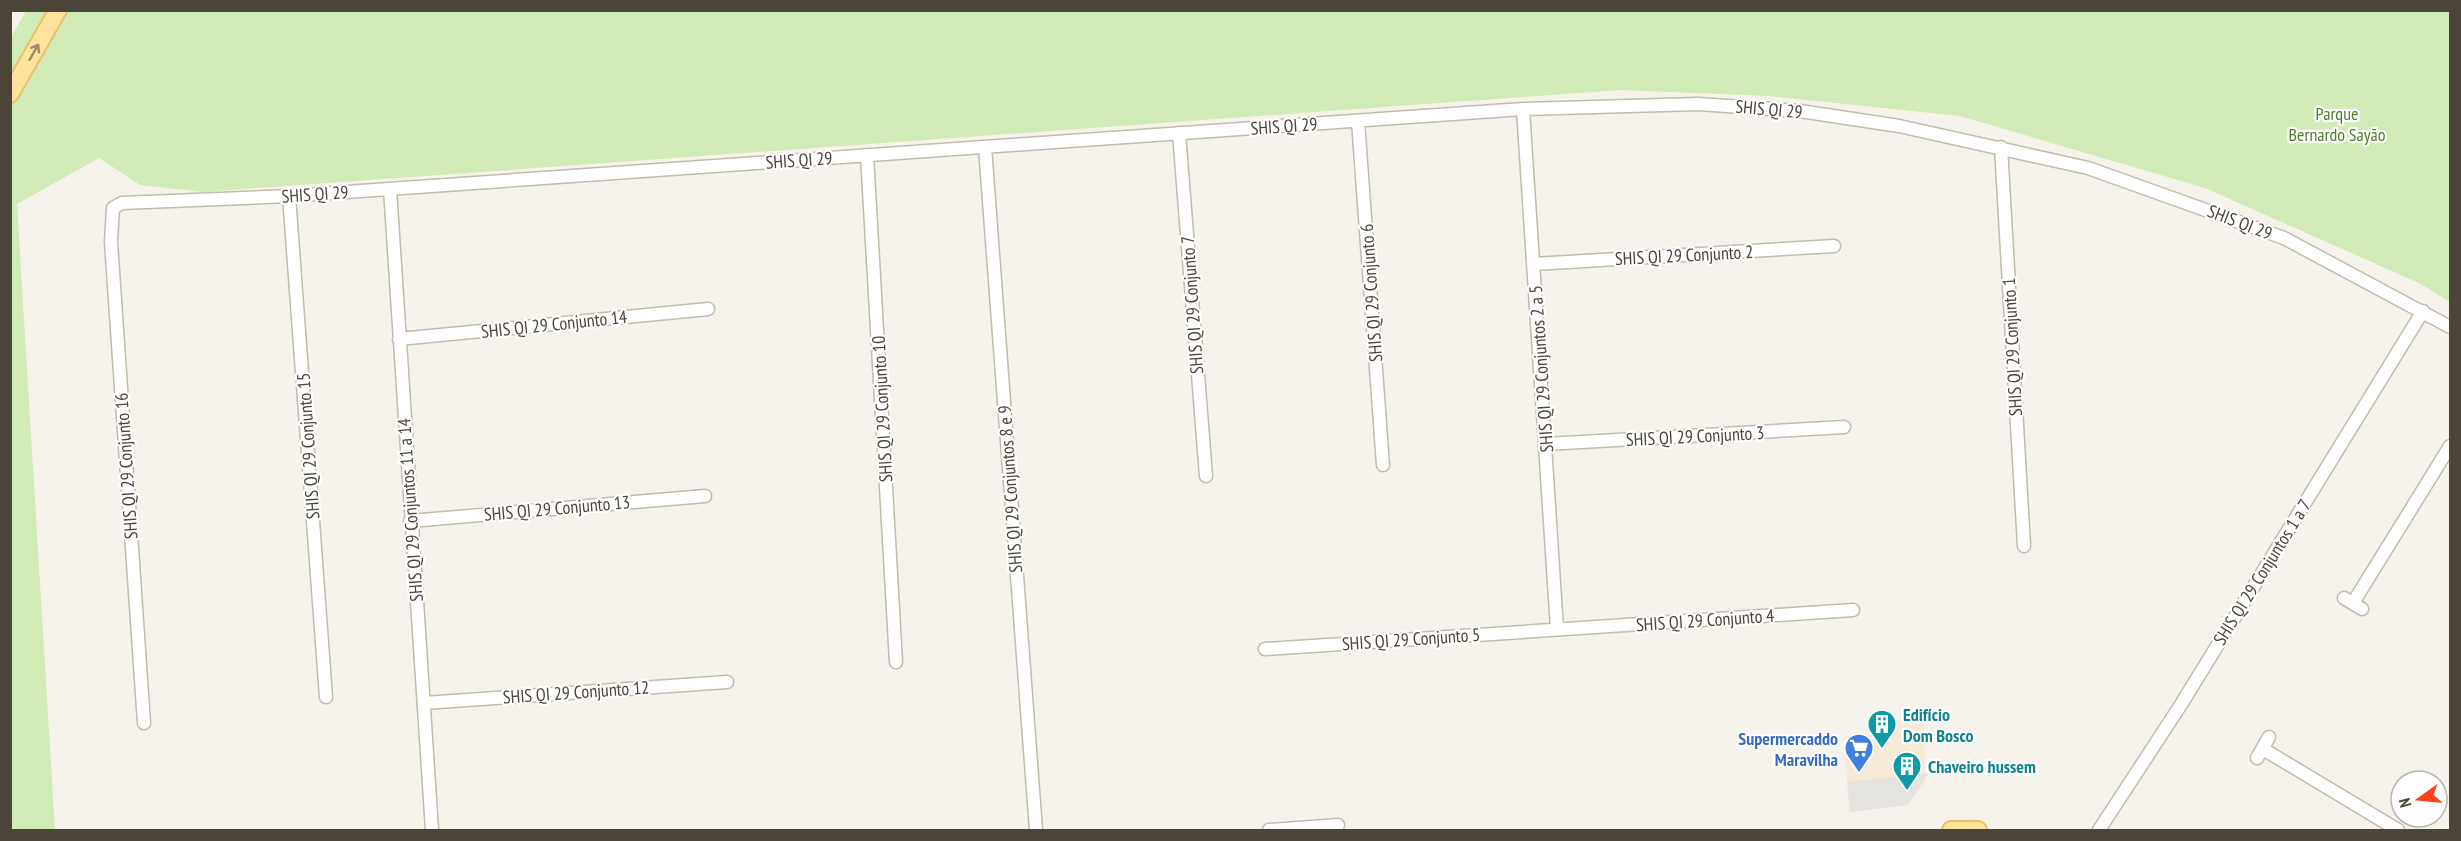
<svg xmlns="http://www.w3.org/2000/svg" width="2461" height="841" font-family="'PT Sans Narrow',sans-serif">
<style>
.commercial{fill:#f7ead8}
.green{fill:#d2eab5}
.parking{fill:#e5e3e0}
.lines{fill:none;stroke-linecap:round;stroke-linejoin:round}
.minor-casing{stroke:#c2bbae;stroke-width:15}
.major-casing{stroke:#e6c16a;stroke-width:20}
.minor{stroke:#fff;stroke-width:12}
.major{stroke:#ffe39c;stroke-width:16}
.oneway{stroke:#9c8c66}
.labels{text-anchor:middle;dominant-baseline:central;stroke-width:4.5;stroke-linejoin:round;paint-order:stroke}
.street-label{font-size:18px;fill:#4b4439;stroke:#fff}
.park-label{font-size:18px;fill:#4a7f2a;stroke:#fff}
.culture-label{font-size:18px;font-weight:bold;fill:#0d838f;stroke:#fff;text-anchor:start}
.shop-label{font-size:18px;font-weight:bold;fill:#366cbe;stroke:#fff;text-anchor:end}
</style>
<rect width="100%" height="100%" fill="#f6f3ec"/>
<!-- commercial -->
<path class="commercial" d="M 1924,718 L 1925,788 L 1848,789 L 1844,754 L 1869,750 L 1867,722 Z"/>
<!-- green -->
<path class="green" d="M 26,11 L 2450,11 L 2450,302 L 2421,284 L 2205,188 L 1960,116 L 1769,96 L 1620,90 L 203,192 L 140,185 L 99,158 L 17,204 L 55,830 L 11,830 L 10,39 Z"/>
<!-- parking -->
<path class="parking" d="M 1929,773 L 1908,805 L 1850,812 L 1847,782 Z"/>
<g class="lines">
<!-- minor casing -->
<g class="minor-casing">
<path id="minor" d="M 1523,109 L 1557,629
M 1358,121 L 1383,465
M 1179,133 L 1206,476
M 985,147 L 1036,830
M 2001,147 L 2024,546
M 867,155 L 896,662
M 390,189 L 432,830
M 289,196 L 326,697
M 1534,264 L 1834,246
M 399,339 L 708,309
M 1546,444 L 1844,427
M 410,521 L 705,496
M 2344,598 L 2362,609
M 2353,603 L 2450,446
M 1265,649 L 1853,610
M 424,703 L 727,682
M 144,723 L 111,242 L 113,208 L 122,203 L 289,196 L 1523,109 L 1698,104 L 1800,111 L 1899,126 L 2088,168 L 2284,238 L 2450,327
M 2263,749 L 2398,830
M 2257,758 L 2269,737
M 1269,830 L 1338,825
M 2099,830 L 2182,703 L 2423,311"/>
</g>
<!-- major casing -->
<g class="major-casing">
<path id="major" d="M 10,94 L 58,10
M 1951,830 L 1978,830"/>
</g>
<!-- minor -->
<use href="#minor" class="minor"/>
<!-- major -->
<use href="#major" class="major"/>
</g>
<!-- one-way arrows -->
<defs><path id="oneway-shaft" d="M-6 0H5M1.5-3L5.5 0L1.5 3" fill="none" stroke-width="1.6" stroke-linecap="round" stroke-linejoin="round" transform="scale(1.5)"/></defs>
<use class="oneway" href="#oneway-shaft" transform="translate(34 52) rotate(-60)"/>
<!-- icons -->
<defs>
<g id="building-pin" transform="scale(1.5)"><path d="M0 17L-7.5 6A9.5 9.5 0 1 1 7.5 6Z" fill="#0f9aa8" stroke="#fff"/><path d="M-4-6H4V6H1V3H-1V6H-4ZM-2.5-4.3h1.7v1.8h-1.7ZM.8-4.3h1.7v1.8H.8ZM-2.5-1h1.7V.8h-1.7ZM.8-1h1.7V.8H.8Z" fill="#fff"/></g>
<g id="supermarket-pin" transform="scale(1.5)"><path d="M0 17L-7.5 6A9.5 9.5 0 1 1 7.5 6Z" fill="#3f7fe0" stroke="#fff"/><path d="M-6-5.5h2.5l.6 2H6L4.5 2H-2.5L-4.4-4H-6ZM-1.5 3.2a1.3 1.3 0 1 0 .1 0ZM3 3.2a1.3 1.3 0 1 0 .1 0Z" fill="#fff"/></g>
</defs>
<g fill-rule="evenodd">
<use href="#building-pin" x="1882" y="724"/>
<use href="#supermarket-pin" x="1859" y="748"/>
<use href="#building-pin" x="1907" y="766"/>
</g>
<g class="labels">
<!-- street labels -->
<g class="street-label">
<text transform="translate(1769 109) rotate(5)">SHIS QI 29</text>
<text transform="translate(1284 126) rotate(-4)">SHIS QI 29</text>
<text transform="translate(799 160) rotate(-4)">SHIS QI 29</text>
<text transform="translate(315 194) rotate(-4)">SHIS QI 29</text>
<text transform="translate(2240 222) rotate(21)">SHIS QI 29</text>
<text transform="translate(1684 255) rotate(-3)">SHIS QI 29 Conjunto 2</text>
<text transform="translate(1371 293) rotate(-94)">SHIS QI 29 Conjunto 6</text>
<text transform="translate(1192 305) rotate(-94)">SHIS QI 29 Conjunto 7</text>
<text transform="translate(554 324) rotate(-6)">SHIS QI 29 Conjunto 14</text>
<text transform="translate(2012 347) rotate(-93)">SHIS QI 29 Conjunto 1</text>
<text transform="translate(1541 369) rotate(-94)">SHIS QI 29 Conjuntos 2 a 5</text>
<text transform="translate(882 409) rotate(-93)">SHIS QI 29 Conjunto 10</text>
<text transform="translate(1695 436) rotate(-3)">SHIS QI 29 Conjunto 3</text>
<text transform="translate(308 446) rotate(-94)">SHIS QI 29 Conjunto 15</text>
<text transform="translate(126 466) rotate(-94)">SHIS QI 29 Conjunto 16</text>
<text transform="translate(1010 489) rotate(-94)">SHIS QI 29 Conjuntos 8 e 9</text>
<text transform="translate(557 508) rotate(-5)">SHIS QI 29 Conjunto 13</text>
<text transform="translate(410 510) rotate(-94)">SHIS QI 29 Conjuntos 11 a 14</text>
<text transform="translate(2262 572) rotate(-58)">SHIS QI 29 Conjuntos 1 a 7</text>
<text transform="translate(1705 620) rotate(-4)">SHIS QI 29 Conjunto 4</text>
<text transform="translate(1411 639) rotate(-4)">SHIS QI 29 Conjunto 5</text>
<text transform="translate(576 692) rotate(-4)">SHIS QI 29 Conjunto 12</text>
</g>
<!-- park labels -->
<g class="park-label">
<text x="2337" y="113">Parque<tspan x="2337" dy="21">Bernardo Sayão</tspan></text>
</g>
<!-- culture labels -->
<g class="culture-label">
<text x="1903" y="714">Edifício<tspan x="1903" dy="21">Dom Bosco</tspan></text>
<text x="1928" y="766">Chaveiro hussem</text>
</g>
<!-- shop labels -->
<g class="shop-label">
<text x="1838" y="738">Supermercaddo<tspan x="1838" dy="21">Maravilha</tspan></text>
</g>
</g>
<!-- border -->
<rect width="2461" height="841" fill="none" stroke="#4b4439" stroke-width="24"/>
<!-- north arrow -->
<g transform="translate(2419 799) rotate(255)"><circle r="28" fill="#ffffff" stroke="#b7b4b0" stroke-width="1.5"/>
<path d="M0-4.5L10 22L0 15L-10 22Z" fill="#fc3f1d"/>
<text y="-9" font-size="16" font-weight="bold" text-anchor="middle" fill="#4b4439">N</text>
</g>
</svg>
